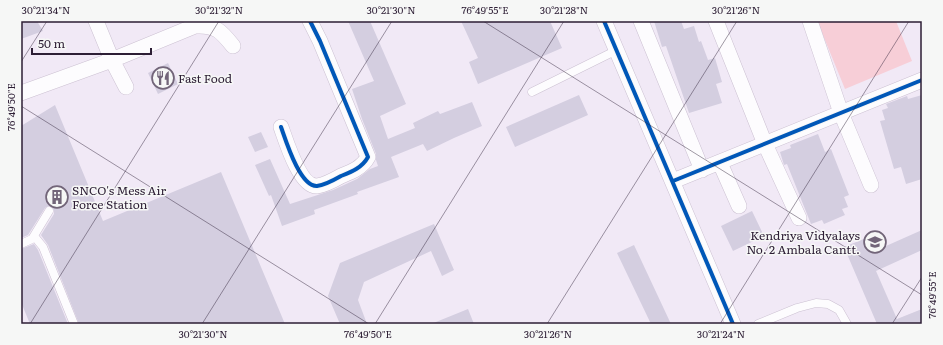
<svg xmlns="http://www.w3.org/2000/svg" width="943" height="345" font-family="Literata,serif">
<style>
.green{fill:#f7ced7}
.building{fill:#d4cee0}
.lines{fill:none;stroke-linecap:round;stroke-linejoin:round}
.service-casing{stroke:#ccc1d2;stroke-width:9}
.minor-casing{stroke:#ccc1d2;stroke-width:16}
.service{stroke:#fdfcfe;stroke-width:8}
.minor{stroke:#fdfcfe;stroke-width:15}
.cycleway-casing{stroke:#f6f7f6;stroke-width:6}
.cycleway{stroke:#0057b8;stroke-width:4}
.ticks{fill:none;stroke:#2d1e35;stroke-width:1;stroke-opacity:0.45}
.labels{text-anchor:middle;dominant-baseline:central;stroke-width:3;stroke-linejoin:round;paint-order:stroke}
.poi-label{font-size:12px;fill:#2d1e35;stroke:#f6f7f6;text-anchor:start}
.neatline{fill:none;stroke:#2d1e35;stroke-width:1.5}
.ticks-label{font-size:10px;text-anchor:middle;fill:#2d1e35}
</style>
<rect width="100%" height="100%" fill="#f1e9f6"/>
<!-- green -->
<path class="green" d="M 822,21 L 896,21 L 912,61 L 845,89 L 818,23 Z"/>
<!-- building -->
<path class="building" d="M 21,21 L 37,21 L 43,31 L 21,39 Z
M 348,21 L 370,21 L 406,104 L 380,116 L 388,139 L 415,128 L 413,123 L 438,111 L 440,114 L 472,102 L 482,126 L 454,138 L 427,151 L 423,144 L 391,157 L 399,177 L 357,192 L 358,194 L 314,210 L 315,214 L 282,226 L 271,195 L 269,196 L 255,165 L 270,159 L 290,204 L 333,190 L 357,179 L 370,169 L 378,166 L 376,160 L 376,154 L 362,119 L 352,89 L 374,81 Z
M 461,21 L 550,21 L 562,48 L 478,84 L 469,62 L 478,58 Z
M 654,21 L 681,21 L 684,29 L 694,26 L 699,42 L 701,41 L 708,60 L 715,58 L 722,82 L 716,84 L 722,103 L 689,113 L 666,46 L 662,47 Z
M 168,63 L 178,84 L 158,94 L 148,73 Z
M 579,95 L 588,115 L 515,147 L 506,127 Z
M 922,95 L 922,179 L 906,184 L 901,167 L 894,169 L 880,121 L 885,120 L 882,110 L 888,108 L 886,104 L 907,96 L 908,99 Z
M 55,105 L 103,221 L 221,172 L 285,324 L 79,324 L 48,245 L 41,235 L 54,214 L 54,211 L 52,207 L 49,206 L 45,208 L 28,235 L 21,238 L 21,126 Z
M 261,132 L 268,147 L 255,152 L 248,137 Z
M 818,134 L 825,152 L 831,149 L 849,195 L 844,197 L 848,207 L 842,209 L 845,215 L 824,224 L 822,220 L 811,224 L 787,164 L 784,165 L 780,152 L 791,148 L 790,145 Z
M 752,211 L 764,236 L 733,251 L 721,226 Z
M 434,224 L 454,270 L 442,276 L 431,251 L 364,282 L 358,300 L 367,324 L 340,324 L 328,296 L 340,263 Z
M 922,230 L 922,250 L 876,271 L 897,319 L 922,309 L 922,324 L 877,324 L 844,247 L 871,236 L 877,250 Z
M 34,244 L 38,250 L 68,324 L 30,324 L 21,302 L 21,249 Z
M 634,245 L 671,324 L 651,324 L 617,253 Z
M 468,309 L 474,324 L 431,324 Z"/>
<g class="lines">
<!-- service casing -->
<g class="service-casing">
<path id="service" d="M 532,92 L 617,50
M 34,236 L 43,247 L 74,324
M 21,244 L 32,239 L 49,211
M 758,324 L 797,308 L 816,303 L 828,304 L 839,310 L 847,324"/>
</g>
<!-- minor casing -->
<g class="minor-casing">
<path id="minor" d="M 96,21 L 112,60 L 126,87
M 604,21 L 733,324
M 641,21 L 702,170
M 716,21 L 765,144 L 799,218
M 810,21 L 841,113 L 871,185
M 196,26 C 216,25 221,31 233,46
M 21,93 L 112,60 L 207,21
M 281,127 C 286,141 300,187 317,186 C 325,185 334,180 341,176 C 351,172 362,168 368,157 L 320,41 L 310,21
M 720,163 L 739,206
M 673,181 L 922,80"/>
</g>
<!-- service -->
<use href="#service" class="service"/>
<!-- minor -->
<use href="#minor" class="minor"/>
<!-- cycleway casing -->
<g class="cycleway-casing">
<path id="cycleway" d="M 604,21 L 733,324
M 281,127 C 286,141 300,187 317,186 C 325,185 334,180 341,176 C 351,172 362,168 368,157 L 320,41 L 310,21
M 673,181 L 922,80"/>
</g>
<!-- cycleway -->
<use href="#cycleway" class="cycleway"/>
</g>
<!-- ticks -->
<path class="ticks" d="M 483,21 L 922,295M 21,62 L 47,21M 21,106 L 369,324M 30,324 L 219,21M 202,324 L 392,21M 375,324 L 564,21M 547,324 L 737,21M 720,324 L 909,21M 892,324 L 922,277"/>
<!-- icons -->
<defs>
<g id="restaurant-ring" transform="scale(1.15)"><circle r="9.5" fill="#f6f7f6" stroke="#726579" stroke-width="1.5"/><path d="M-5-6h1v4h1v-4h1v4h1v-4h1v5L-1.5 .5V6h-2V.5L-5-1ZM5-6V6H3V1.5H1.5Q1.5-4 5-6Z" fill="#726579"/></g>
<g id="building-ring" transform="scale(1.15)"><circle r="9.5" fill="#f6f7f6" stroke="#726579" stroke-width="1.5"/><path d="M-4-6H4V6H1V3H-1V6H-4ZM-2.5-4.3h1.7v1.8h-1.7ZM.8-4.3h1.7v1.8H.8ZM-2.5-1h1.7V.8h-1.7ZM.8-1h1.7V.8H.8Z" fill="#726579"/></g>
<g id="school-ring" transform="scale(1.15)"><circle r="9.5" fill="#f6f7f6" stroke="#726579" stroke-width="1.5"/><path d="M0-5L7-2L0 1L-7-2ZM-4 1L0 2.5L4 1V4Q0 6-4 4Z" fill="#726579"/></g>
</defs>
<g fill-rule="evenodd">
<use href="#restaurant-ring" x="163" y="78"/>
<use href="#building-ring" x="57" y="197"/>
<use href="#school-ring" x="875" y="242"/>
</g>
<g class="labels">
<!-- poi labels -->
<g class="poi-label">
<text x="178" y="78">Fast Food</text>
<text x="72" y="190">SNCO's Mess Air<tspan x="72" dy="14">Force Station</tspan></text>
<text x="860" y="235" text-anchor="end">Kendriya Vidyalays<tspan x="860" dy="14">No. 2 Ambala Cantt.</tspan></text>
</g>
</g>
<!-- border -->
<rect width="943" height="345" fill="none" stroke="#f6f7f6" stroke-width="44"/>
<!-- scale -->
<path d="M32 48v6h119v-6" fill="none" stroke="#2d1e35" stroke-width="2"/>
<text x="38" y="48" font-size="12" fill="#2d1e35" stroke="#f6f7f6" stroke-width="3" paint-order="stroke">50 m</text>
<rect x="22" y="22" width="899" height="301" class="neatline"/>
<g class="ticks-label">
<text x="46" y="14">30°21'34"N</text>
<text x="219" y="14">30°21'32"N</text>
<text x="391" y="14">30°21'30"N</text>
<text x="485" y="14">76°49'55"E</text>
<text x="564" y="14">30°21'28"N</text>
<text x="736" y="14">30°21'26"N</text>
<text transform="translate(11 107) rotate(-90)" y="4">76°49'50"E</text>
<text transform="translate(932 295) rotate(-90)" y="4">76°49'55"E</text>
<text x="203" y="338">30°21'30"N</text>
<text x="368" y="338">76°49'50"E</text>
<text x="548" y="338">30°21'26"N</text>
<text x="721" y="338">30°21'24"N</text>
</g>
</svg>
